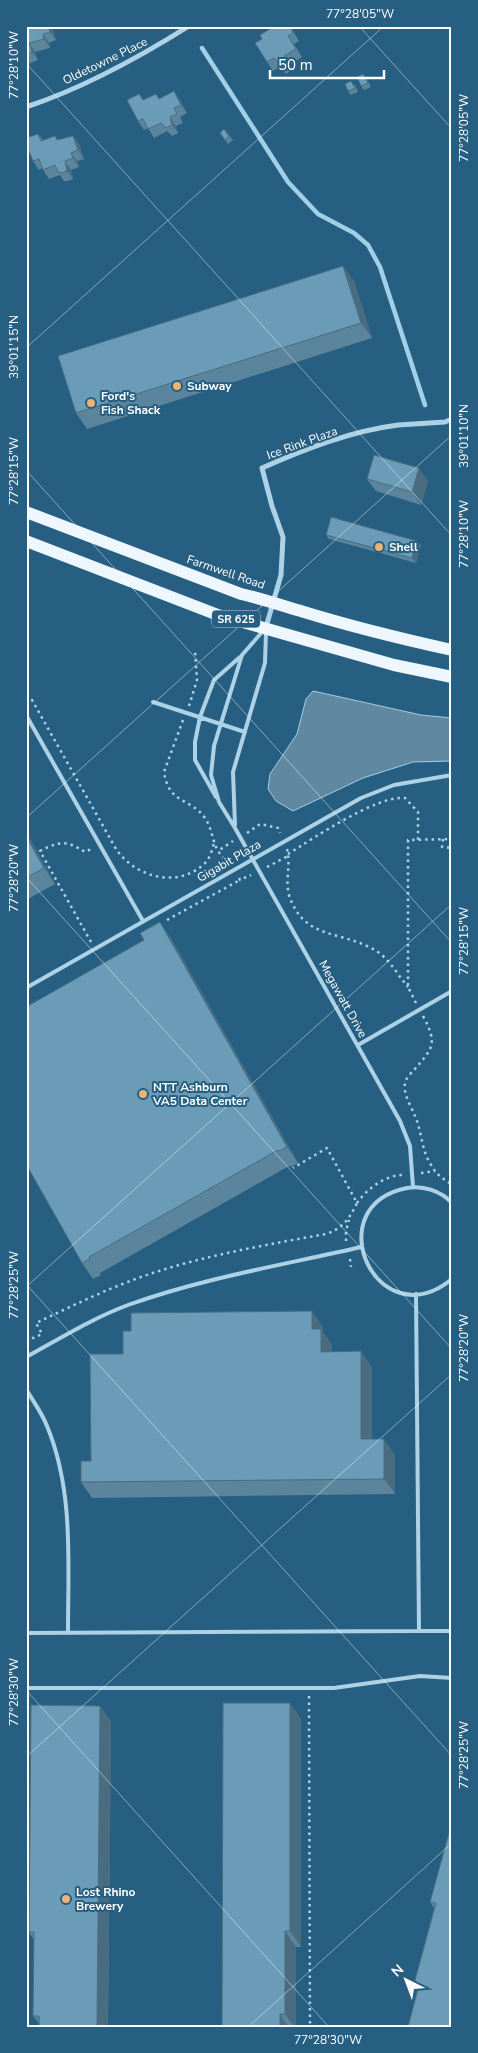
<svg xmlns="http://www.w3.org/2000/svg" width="478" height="2053" font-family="'Nunito Sans',sans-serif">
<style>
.water{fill:#6088a0;stroke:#a1cfe7}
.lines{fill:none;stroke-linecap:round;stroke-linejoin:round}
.stream{stroke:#a1cfe7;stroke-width:4.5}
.path{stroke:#add2e6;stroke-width:2.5;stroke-dasharray:2.5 4;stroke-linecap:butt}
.lane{stroke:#add2e6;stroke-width:4}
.street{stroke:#add2e6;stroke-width:5}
.primary{stroke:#eef7fd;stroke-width:12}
.wall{fill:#5b859d}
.shaded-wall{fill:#4a6c80}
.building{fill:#6a9bb7;stroke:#4a6c80}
.ticks{fill:none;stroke:#fff;stroke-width:1;stroke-opacity:0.45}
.poi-dot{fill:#f0b472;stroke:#265f81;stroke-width:2}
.labels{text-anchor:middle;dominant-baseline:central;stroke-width:4;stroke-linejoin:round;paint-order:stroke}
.shield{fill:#265f81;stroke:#becfd9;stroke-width:1}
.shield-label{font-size:11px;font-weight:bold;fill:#fff}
.street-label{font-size:12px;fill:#fff;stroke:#265f81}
.poi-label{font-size:12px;font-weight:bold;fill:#fff;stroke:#265f81;text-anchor:start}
.neatline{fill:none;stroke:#fff;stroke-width:2}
.ticks-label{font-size:12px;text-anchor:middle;fill:#fff}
</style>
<rect width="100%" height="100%" fill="#265f81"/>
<!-- water -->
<path class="water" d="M 313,691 L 421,715 L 452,718 L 452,761 L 413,762 L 363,778 L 293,811 L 276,801 L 268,789 L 270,774 L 297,734 L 306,699 Z"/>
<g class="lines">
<!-- stream -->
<path class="stream" d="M 202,48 L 288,182 L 318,214 L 354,233 L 368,245 L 380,267 L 425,405"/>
<!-- path -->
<path class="path" d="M 26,704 L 32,700 L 116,849 C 135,877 177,889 204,864 C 210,859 212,850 214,843
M 189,706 L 197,680 L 195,651
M 183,720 L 164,772 C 169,805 190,797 205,818 C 212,828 212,840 218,851
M 247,833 L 260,824 L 278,828 L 280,833
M 443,839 L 442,847 L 452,848
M 287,849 C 291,864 285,880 289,895 C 303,938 337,931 369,947 C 389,956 395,972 408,987
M 288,854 C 314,838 377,795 405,798 L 418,812 L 418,840
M 228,864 L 218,851 L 233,841
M 267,867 L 288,856
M 239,878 L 240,880 L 251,875
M 167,920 L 240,880
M 91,942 L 40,851 C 60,841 66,840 85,852 L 93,848
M 416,1003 L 408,987 L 408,840 L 452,839
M 423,1016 C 438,1044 433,1048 414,1070 C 411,1073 406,1078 405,1083 C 403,1094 411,1106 415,1116 C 422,1131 421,1149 430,1163 C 435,1173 442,1179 452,1184
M 421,1173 L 435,1171
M 357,1203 C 367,1189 385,1175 403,1175
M 346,1241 L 346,1231 L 349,1220
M 350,1259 L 351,1267
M 26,1341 L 42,1334 L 36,1323 C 76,1304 117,1284 159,1271 C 213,1254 270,1244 326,1234 C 342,1229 350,1218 357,1203 L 327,1148 L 293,1168
M 309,1696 L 310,2027
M 26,1827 L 30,1871"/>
<!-- lane -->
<path class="lane" d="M 263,631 L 242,655 L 214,746 L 211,775 L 219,802 L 235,828 L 400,1121 L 410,1146 L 413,1187
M 153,702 L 245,732
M 26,715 L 143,921
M 216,797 L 195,760 L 195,742 L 200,717 L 214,680 L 240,657
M 235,825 L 233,772 L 265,663 L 266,632
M 26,988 L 361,798 L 394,785 L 452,775
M 358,1045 L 452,991
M 452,1203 C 441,1191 423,1185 407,1188 C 316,1206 377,1340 452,1279
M 26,1357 C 59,1339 93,1318 128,1305 C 203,1278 283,1265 361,1247
M 26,1389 C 33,1401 42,1413 47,1426 C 74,1491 68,1563 68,1632
M 419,1631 L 452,1631
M 26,1633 L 419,1631 L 416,1294
M 26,1688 L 334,1688 L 420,1676 L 452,1678"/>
<!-- street -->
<path class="street" d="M 26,107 C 84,88 138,58 189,26
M 266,627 L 281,575 L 283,537 L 272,506 L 262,468 C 305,449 351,431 398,425 C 414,424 429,423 445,422 L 452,419"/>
<!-- primary -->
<path class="primary" d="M 26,512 L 241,594 C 263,599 283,606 304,612 C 353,627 402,639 452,650
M 26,541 L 218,615 L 394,665 L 452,677"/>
</g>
<!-- wall -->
<path class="wall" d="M 26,26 L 51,26 L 56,40 L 49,43 L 50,48 L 35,52 L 38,60 L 26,65 Z
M 290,26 L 299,41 L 294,44 L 302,57 L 290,65 L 292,70 L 286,74 L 280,67 L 273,71 L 267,62 Z
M 366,78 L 371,87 L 364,90 L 361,86 Z
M 355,85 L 358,92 L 351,95 L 348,91 Z
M 160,99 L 180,100 L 187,113 L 180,117 L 183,123 L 176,126 L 178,133 L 172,136 L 167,131 L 154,138 L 148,128 L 144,130 L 138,121 L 143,100 Z
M 224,129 L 233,140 L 228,144 L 220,133 Z
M 38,134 L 43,140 L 58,140 L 73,136 L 79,144 L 84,159 L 77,161 L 79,167 L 71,170 L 73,179 L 68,181 L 64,181 L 60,175 L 49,179 L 42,168 L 39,170 L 33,161 Z
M 354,281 L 372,338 L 87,429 L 76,413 Z
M 367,479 L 428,481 L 421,505 L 376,491 Z
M 326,535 L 421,545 L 416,563 L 329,539 Z
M 26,832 L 55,884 L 26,900 Z
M 171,938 L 298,1163 L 290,1167 L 289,1166 L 100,1273 L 101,1275 L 93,1279 L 82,1263 Z
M 323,1327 L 323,1332 L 332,1345 L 332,1352 L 372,1367 L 372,1439 L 395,1455 L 395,1494 L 92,1498 L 81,1482 L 91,1461 L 123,1354 Z
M 100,1706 L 111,1722 L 108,2027 L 39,2027 L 39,2023 L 33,2016 L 34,1940 L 29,1932 Z
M 301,1719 L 301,1947 L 296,1947 L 296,2027 L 222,2027 Z
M 452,1822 L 418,1990 L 414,1984 L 434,1908 L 430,1902 Z"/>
<!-- shaded-wall -->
<path class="shaded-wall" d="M 48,26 L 51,26 L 56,40 L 50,32 Z
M 43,34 L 49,43 L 50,48 L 44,39 Z
M 29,43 L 35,52 L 38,60 L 32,52 Z
M 284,56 L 290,65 L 292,70 L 286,61 Z
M 174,91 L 180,100 L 187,113 L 181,105 Z
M 170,117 L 176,126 L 178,133 L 172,125 Z
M 73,136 L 79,144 L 84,159 L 78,150 Z
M 71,153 L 77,161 L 79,167 L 73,158 Z
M 65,161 L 71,170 L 73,179 L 67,171 Z
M 343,266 L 354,281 L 372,338 L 361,323 Z
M 419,468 L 428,481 L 421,505 L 412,492 Z
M 417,541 L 421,545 L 416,563 L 412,558 Z
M 26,832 L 55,884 L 44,868 L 26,836 Z
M 160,922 L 171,938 L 298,1163 L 287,1147 Z
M 312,1311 L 323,1327 L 323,1332 L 332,1345 L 332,1367 L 321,1352 L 312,1329 Z
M 361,1351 L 372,1367 L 372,1455 L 361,1439 Z
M 384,1439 L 395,1455 L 395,1494 L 384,1479 Z
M 290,1703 L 301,1719 L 301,1947 L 290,1931 Z
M 100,1706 L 111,1722 L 108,2027 L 97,2027 Z
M 285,1931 L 296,1947 L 296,2027 L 294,2027 L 285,2014 Z
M 280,2014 L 288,2027 L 280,2027 Z"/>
<!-- building -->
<path class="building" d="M 26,26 L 48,26 L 50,32 L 43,34 L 44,39 L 29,43 L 32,52 L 26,54 Z
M 272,26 L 290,26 L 293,33 L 288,36 L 296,49 L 284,56 L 286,61 L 280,65 L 274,58 L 267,62 L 255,43 L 262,39 L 260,35 L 273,27 Z
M 363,74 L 368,83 L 361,86 L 357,77 Z
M 351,81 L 355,88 L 348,91 L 345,84 Z
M 174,91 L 181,105 L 174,108 L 177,114 L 170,117 L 172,125 L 166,128 L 161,123 L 148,129 L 143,119 L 138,121 L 127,100 L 139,94 L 143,100 L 156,94 L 159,99 Z
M 224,129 L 229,136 L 225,140 L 220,133 Z
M 38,134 L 41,141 L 55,136 L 57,140 L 73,136 L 78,150 L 71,153 L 73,158 L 65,161 L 67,171 L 62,173 L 58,172 L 55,165 L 43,170 L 39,159 L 33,161 L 26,144 L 26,138 Z
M 343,266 L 361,323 L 76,413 L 58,356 Z
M 374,455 L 419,468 L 412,492 L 367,479 Z
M 331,517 L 417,541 L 412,558 L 326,535 Z
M 26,836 L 44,868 L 26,878 Z
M 160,922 L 287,1147 L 279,1151 L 278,1150 L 89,1257 L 90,1259 L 82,1263 L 26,1164 L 26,1007 L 144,940 L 140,933 Z
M 312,1311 L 312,1329 L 321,1329 L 321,1352 L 361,1351 L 361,1439 L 384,1439 L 384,1479 L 81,1482 L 81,1461 L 91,1461 L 90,1354 L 123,1354 L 123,1331 L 131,1331 L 131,1313 Z
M 223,1703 L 290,1703 L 290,1931 L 285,1931 L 285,2014 L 280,2014 L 280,2027 L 222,2027 Z
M 31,1705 L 100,1706 L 97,2027 L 39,2027 L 39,2016 L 33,2016 L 34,1932 L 29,1932 Z
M 452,1822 L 452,2027 L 408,2027 L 419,1985 L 414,1984 L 436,1903 L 430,1902 Z"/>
<!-- ticks -->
<path class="ticks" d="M 359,26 L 452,129M 26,63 L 452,536M 26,348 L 384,26M 26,470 L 452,943M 26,818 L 452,435M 26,877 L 452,1349M 26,1284 L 452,1756M 26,1287 L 452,904M 26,1690 L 329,2027M 26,1757 L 452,1374M 248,2027 L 452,1843"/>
<!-- markers -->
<g class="poi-dot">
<circle cx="177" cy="386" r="5"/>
<circle cx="91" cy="403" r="5"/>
<circle cx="379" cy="547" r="5"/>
<circle cx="143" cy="1094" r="5"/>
<circle cx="66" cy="1899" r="5"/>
</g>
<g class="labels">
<!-- shield labels -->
<rect class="shield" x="212" y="610.5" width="48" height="17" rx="4"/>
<g class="shield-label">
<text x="236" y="619">SR 625</text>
</g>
<!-- street labels -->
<g class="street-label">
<text transform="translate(105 61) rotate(-26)">Oldetowne Place</text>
<text transform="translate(302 443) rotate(-20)">Ice Rink Plaza</text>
<text transform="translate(226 572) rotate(19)">Farmwell Road</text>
<text transform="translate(229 861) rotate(-30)">Gigabit Plaza</text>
<text transform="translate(343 999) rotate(61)">Megawatt Drive</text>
</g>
<!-- poi labels -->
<g class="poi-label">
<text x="187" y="386">Subway</text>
<text x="101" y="396">Ford's<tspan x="101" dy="14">Fish Shack</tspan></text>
<text x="389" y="547">Shell</text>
<text x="153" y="1087">NTT Ashburn<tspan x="153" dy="14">VA5 Data Center</tspan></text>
<text x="76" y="1892">Lost Rhino<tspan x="76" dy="14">Brewery</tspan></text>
</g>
</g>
<!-- border -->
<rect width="478" height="2053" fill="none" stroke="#265f81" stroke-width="55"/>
<!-- north arrow -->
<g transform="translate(406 1980) rotate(318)" stroke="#265f81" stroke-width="4" paint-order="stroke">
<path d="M0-4L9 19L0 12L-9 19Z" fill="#ffffff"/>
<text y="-8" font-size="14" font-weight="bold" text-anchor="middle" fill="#ffffff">N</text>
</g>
<!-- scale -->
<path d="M270 70v8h114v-8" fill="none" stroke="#ffffff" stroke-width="2.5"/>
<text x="278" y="70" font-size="15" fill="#ffffff" stroke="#265f81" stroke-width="4" paint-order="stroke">50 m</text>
<rect x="28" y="28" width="422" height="1998" class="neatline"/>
<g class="ticks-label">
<text x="360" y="18">77°28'05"W</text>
<text transform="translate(14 65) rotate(-90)" y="4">77°28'10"W</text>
<text transform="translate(464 128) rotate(-90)" y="4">77°28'05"W</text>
<text transform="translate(14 347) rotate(-90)" y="4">39°01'15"N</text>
<text transform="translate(464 436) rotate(-90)" y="4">39°01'10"N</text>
<text transform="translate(14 471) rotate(-90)" y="4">77°28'15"W</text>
<text transform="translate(464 534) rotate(-90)" y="4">77°28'10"W</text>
<text transform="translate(14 878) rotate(-90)" y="4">77°28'20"W</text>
<text transform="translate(464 941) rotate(-90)" y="4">77°28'15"W</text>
<text transform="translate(14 1285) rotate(-90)" y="4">77°28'25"W</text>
<text transform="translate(464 1348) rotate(-90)" y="4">77°28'20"W</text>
<text transform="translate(14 1692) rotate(-90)" y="4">77°28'30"W</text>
<text transform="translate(464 1755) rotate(-90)" y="4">77°28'25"W</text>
<text x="328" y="2044">77°28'30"W</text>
</g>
</svg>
